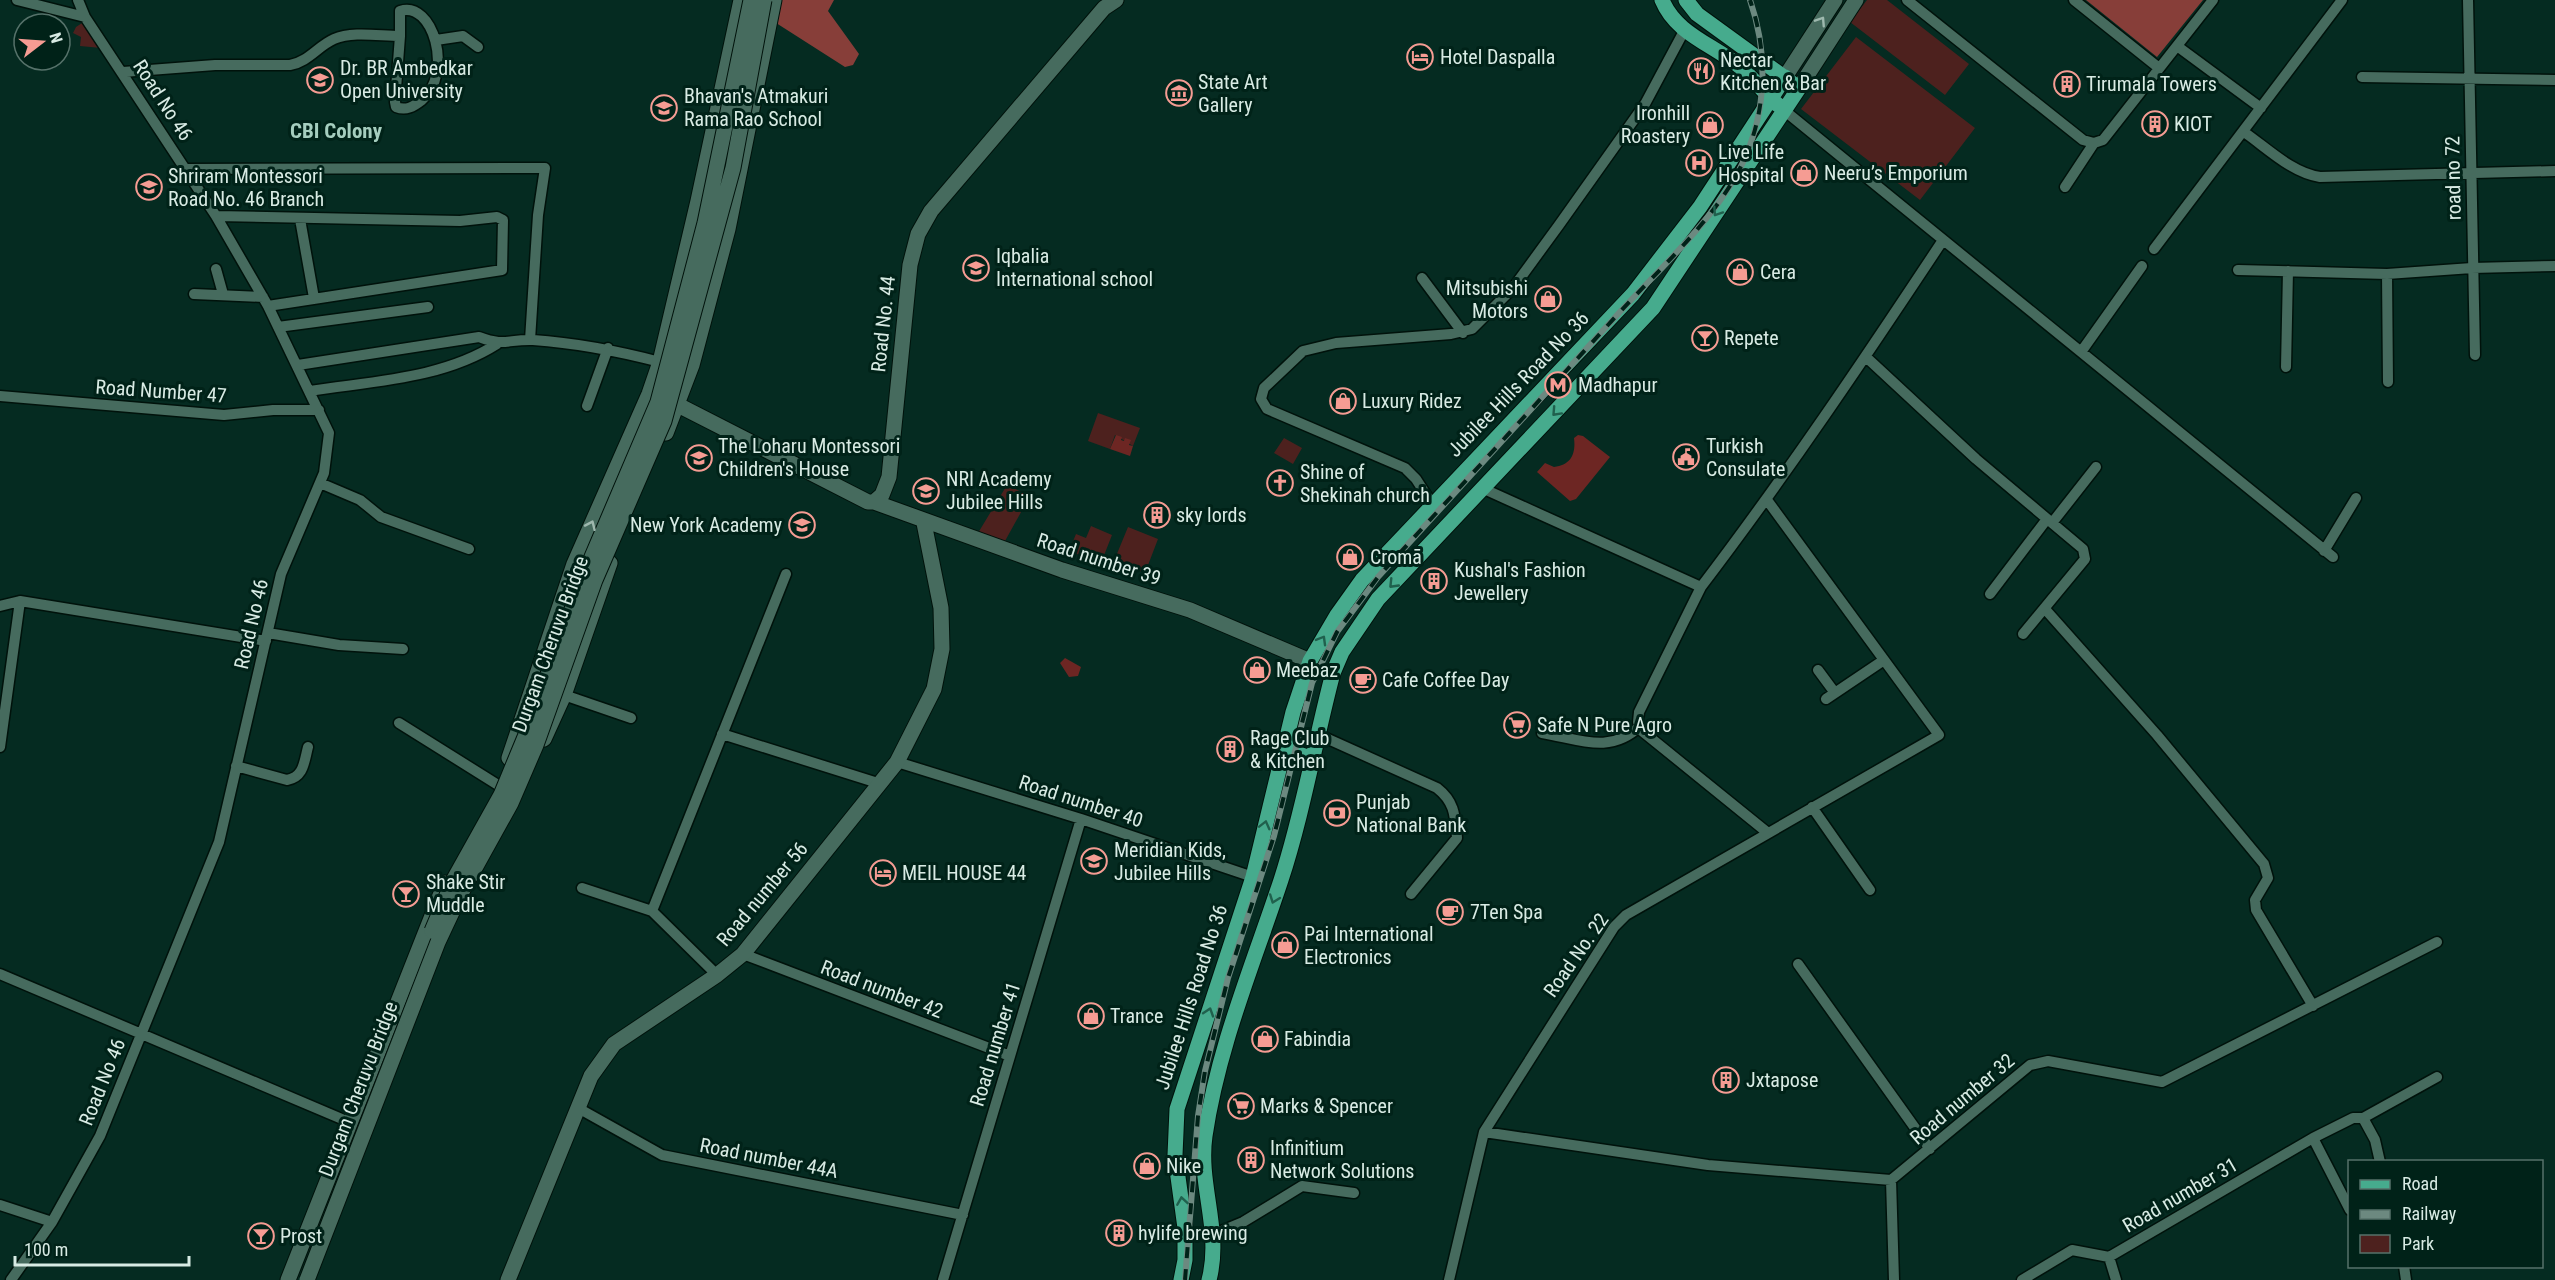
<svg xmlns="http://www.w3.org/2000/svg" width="2555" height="1280" font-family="'Roboto Condensed',sans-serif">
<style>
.green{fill:#4d211e}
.forest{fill:#873e39}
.water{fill:#6d2623}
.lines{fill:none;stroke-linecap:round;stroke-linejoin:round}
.street-casing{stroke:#00120b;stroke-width:13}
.secondary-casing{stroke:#00120b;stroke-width:17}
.primary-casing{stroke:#00120b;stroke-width:17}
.street{stroke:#466b5e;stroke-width:10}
.secondary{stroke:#466b5e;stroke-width:15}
.primary{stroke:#46ab8d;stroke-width:15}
.rail-casing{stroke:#6c8980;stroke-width:6}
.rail{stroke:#002218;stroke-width:4;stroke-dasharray:11;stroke-linecap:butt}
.secondary-bridge-casing{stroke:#00120b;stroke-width:17;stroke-linecap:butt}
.secondary-bridge{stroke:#466b5e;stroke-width:15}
.oneway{stroke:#9eb8ae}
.oneway2{stroke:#20604d}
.labels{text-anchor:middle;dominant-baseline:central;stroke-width:6;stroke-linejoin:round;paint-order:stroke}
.poi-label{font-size:20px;fill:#d8ebe4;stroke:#002218;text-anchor:start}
.street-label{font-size:20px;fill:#d8ebe4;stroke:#002218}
.neighbourhood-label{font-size:21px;font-weight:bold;fill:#a5cdbe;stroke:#002218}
</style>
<rect width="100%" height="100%" fill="#052b21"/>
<!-- green -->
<path class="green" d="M 1867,0 L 1887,0 L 1969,64 L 1945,95 L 1850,22 Z
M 82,23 L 88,24 L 101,48 L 80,46 L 81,37 L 73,33 L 76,27 Z
M 1856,37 L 1975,128 L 1920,200 L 1801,109 Z
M 1098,413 L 1140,428 L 1133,446 L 1115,435 L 1110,449 L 1088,441 Z
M 1284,438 L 1302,448 L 1293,464 L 1274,453 Z
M 1007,485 L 1030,496 L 1005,541 L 978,533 Z
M 1091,526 L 1112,535 L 1101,563 L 1069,551 L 1076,534 L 1086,538 Z
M 1128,527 L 1158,539 L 1145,573 L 1114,561 Z"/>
<!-- forest -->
<path class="forest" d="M 780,0 L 834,0 L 828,11 L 859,54 L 853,65 L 845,67 L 773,21 Z
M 2086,0 L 2203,0 L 2157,57 Z"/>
<!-- water -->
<path class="water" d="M 1116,435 L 1122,437 L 1121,440 L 1124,441 L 1125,438 L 1131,440 L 1129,445 L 1133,446 L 1130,456 L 1110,449 Z
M 1578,435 L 1583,436 L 1610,457 L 1576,499 L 1570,501 L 1537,472 L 1545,463 L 1554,467 C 1571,465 1576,454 1574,438 Z
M 1065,658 L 1081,667 L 1078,676 L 1069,677 L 1060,663 Z"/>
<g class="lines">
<!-- street casing -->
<g class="street-casing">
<path id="street" d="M 17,0 L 85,17
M 1907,0 L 2083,140 L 2094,143 L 2103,140 L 2213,0
M 2074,0 L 2159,68
M 2468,0 L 2475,355
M 436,40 L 463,36 L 478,47
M 2177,46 L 2261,108
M 123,72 L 215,65 L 290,65 C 308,62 318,46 334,39 C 353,31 379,36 400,36 L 395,102 L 396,107 C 406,111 413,107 422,100 C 454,73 433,0 400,11 L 400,36
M 2362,77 L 2555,80
M 1785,111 L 2333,557
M 2244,132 C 2267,148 2292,173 2320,177 L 2555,171
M 186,169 L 545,168 L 538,215 L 530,340
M 2065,187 L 2094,143
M 216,216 L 460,221 L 497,217 L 503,220 L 502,270 L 268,306
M 300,219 L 314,298
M 2154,249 L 2342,0
M 216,269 L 223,294
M 2238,270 L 2387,274 L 2472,268 L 2555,266
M 2387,274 L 2388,382
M 1422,278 L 1463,333
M 194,294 L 263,297
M 278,327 L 428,307
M 2081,352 L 2142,266
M 1866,357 L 1976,459 L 2083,549 L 2085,559 L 2023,634
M 298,365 L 479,337 C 505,347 508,339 533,340 C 576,343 618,351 660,362
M 2286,367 L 2288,271
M 310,391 C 373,381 442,379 497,344
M 0,396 L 224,415 L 273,410 L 319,410
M 587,406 L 608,348
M 320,483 L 360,500 L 381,517 L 469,549
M 1484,489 L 1701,587 C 1787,474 1865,358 1943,240
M 1432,504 L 1416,479 L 1405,468 L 1267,409 L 1261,399 L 1264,388 L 1303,351 L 1336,343 L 1451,334 L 1472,329 L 1513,288 L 1559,225 L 1645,104 L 1684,31
M 2052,523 L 2096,467
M 2324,551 L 2356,498
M 1701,587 L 1639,712 L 1638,722 L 1642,731 L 1768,833
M 1990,594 L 2047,519
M 0,606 L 20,601 L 266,641
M 2045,609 L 2157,735 L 2264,864 L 2268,878 L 2255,900 L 2256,910 L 2313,1006
M 268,633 L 339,645 L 403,649
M 1818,670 L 1835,693
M 564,695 L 631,718
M 1826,699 L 1884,660
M 399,723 L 498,785
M 1542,733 C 1579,739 1610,755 1640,726
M 722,734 L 881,784
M 1317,734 L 1437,788 C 1455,802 1455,816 1457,838 L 1411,894
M 0,747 L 20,601
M 897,762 L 1081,819 L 1253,877
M 236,766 L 287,780 C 304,777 304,762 308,747
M 1812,807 L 1870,890
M 582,888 L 652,911
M 743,954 L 1010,1056
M 1798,964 L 1930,1149
M 0,974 L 349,1122
M 717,975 L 652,911 L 786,574
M 578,1108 L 662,1155 L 963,1215
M 2363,1118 L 2437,1077
M 1484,1132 L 1708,1165 L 1891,1180 L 2030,1065 L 2048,1061 L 2162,1082 L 2437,942
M 2313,1138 L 2350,1210
M 1891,1180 L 1894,1280
M 0,1205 L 52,1222
M 1214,1234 L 1243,1222 L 1302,1186 L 1354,1193
M 2109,1257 L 2116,1280
M 2404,1266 L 2406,1280
M 11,1280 L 52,1222 L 100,1136 L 219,842 L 281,574 L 324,473 L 329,433 L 268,306 L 216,216 L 85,17 L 78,0
M 943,1280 L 1081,819
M 1449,1280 L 1484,1132 L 1614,927 L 1626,915 L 1939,735 L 1767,500
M 2022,1280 L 2072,1250 L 2109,1257 L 2313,1138 L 2353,1118 L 2363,1118 L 2375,1140 L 2380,1162"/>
</g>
<!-- secondary casing -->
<g class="secondary-casing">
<path id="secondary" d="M 1785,77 L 1835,0
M 1799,88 L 1856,0
M 678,405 L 868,502 L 874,502 L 882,495 L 889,477 L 910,265 L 918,234 L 931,211 L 1104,8 L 1116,0
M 666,433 L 692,365 L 728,229 L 774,0
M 874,502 L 1062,570 L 1190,610 L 1310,661
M 544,739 L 564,695 L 610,563
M 509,758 L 574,564 L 649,394 L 660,362 L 698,201 L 741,0
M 288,1280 L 445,883
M 508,1280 L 591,1076 L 614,1044 L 717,975 L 743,954 L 897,762 L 934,689 L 942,649 L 941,608 L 924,523"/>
</g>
<!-- primary casing -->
<g class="primary-casing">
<path id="primary" d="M 1662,0 C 1676,34 1712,44 1739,66 C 1753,78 1764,93 1778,105
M 1284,749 L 1311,758
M 1181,1280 L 1185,1260 L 1185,1228 L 1175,1155 L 1177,1109 L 1253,877 L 1293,712 L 1310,661 L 1337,615 L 1362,580 L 1633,294 L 1700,207 L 1785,77
M 1209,1280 C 1222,1231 1198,1185 1205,1136 C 1218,1047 1253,965 1281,880 C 1303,813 1315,741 1333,673 L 1342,652 L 1378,599 L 1653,308 L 1799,88 L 1697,14 L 1686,0"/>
</g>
<!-- street -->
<use href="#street" class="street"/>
<!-- secondary -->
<use href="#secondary" class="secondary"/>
<!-- primary -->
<use href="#primary" class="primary"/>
<!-- rail casing -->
<g class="rail-casing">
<path id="rail" d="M 1185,1280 L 1198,1116 L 1205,1071 L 1228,978 L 1274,836 L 1312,683 L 1337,632 L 1378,577 C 1458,489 1538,402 1618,314 C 1660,268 1718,217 1744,160 C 1767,109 1768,52 1750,0"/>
</g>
<!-- rail -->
<use href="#rail" class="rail"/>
<!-- secondary-bridge casing -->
<g class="secondary-bridge-casing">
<path id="secondary-bridge" d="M 432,931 L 453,881 L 501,795 L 525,737 L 586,571 L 658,402 L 705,223 L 751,0
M 307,1280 L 438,942 L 460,895 L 511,803 L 536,745 L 595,580 L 664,421 L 733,168 L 764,0"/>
</g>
<!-- secondary-bridge -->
<use href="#secondary-bridge" class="secondary-bridge"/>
</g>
<!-- one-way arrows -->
<defs><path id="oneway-chevron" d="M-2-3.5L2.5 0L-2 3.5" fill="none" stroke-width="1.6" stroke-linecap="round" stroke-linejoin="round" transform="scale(1.5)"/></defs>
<g class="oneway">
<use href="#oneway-chevron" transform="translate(1821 21) rotate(-57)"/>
<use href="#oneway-chevron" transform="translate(591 525) rotate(-66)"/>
</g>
<g class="oneway2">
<use href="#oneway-chevron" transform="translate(1717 212) rotate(124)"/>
<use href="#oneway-chevron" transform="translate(1556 412) rotate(133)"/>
<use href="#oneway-chevron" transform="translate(1393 584) rotate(134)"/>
<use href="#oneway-chevron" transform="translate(1322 640) rotate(-60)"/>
<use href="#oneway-chevron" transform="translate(1265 825) rotate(-76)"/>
<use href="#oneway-chevron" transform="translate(1274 899) rotate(110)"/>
<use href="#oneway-chevron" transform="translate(1209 1012) rotate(-72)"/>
<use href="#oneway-chevron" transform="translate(1182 1201) rotate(-99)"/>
</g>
<!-- icons -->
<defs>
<g id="hotel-ring" transform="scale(1.35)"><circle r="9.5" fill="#002218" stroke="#f59c93" stroke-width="1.5"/><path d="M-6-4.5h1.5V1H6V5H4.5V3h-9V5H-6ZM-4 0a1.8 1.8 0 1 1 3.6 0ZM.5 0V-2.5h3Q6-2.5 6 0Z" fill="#f59c93"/></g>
<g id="restaurant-ring" transform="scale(1.35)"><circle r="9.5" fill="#002218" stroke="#f59c93" stroke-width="1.5"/><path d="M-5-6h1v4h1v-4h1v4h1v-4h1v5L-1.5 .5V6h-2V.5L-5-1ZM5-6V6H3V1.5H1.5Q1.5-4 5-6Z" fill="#f59c93"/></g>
<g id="university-ring" transform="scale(1.35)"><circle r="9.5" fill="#002218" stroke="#f59c93" stroke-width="1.5"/><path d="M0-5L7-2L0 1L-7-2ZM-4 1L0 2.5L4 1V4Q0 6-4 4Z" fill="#f59c93"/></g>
<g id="building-ring" transform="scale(1.35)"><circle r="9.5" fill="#002218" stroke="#f59c93" stroke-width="1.5"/><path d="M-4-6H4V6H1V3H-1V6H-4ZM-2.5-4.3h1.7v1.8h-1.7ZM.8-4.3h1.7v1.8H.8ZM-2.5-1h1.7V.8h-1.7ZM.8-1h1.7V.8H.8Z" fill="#f59c93"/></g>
<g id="museum-ring" transform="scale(1.35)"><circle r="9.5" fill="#002218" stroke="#f59c93" stroke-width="1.5"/><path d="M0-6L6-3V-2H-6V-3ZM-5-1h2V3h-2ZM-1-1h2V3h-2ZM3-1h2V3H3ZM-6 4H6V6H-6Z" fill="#f59c93"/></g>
<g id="school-ring" transform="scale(1.35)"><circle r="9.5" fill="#002218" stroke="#f59c93" stroke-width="1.5"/><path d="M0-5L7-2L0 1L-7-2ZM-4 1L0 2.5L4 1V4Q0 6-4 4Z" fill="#f59c93"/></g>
<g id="shop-ring" transform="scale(1.35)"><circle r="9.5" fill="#002218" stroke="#f59c93" stroke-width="1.5"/><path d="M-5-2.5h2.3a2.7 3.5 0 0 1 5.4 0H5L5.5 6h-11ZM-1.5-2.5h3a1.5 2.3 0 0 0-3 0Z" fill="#f59c93"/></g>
<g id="hospital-ring" transform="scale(1.35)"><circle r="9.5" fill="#002218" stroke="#f59c93" stroke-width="1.5"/><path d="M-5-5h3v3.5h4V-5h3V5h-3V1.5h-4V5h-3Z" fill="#f59c93"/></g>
<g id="bar-ring" transform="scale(1.35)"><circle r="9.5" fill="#002218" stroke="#f59c93" stroke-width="1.5"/><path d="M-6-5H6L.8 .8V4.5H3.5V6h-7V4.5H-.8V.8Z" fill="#f59c93"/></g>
<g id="metro-ring" transform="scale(1.35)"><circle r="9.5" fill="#002218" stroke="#f59c93" stroke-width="1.5"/><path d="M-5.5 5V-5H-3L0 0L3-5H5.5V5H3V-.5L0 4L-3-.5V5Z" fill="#f59c93"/></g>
<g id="civic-ring" transform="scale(1.35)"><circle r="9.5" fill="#002218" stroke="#f59c93" stroke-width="1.5"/><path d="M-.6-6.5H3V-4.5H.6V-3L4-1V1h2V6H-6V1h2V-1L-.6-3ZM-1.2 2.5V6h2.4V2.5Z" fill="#f59c93"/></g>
<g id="church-ring" transform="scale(1.35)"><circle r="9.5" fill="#002218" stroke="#f59c93" stroke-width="1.5"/><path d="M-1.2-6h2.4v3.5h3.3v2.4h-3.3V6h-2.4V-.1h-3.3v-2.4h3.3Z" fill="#f59c93"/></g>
<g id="cafe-ring" transform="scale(1.35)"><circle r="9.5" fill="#002218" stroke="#f59c93" stroke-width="1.5"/><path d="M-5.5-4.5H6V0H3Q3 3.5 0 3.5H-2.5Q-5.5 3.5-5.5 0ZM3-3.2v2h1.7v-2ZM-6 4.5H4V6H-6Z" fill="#f59c93"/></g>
<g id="supermarket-ring" transform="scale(1.35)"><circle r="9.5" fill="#002218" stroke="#f59c93" stroke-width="1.5"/><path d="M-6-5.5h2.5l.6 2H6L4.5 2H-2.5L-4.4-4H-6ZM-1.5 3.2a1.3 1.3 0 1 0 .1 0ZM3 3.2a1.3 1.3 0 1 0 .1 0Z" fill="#f59c93"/></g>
<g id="bank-ring" transform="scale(1.35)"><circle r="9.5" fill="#002218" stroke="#f59c93" stroke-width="1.5"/><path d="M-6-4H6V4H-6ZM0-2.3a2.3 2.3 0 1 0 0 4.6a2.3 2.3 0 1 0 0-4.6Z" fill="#f59c93"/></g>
</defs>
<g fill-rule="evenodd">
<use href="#hotel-ring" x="1420" y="57"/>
<use href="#restaurant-ring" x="1701" y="71"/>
<use href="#university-ring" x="320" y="80"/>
<use href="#building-ring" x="2067" y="84"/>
<use href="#museum-ring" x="1179" y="93"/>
<use href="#school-ring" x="664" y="108"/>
<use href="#building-ring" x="2155" y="124"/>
<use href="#shop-ring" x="1710" y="125"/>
<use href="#hospital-ring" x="1699" y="163"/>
<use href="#shop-ring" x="1804" y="173"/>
<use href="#university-ring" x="149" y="187"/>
<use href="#school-ring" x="976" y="268"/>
<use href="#shop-ring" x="1740" y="272"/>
<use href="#shop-ring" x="1548" y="299"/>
<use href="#bar-ring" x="1705" y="338"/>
<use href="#metro-ring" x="1558" y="385"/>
<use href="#shop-ring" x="1343" y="401"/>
<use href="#civic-ring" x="1686" y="457"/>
<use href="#university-ring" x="699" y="458"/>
<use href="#church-ring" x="1280" y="483"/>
<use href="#university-ring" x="926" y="491"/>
<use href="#building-ring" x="1157" y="515"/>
<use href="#school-ring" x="802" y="525"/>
<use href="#shop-ring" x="1350" y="557"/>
<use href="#building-ring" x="1434" y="581"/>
<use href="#shop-ring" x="1257" y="670"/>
<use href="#cafe-ring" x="1363" y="680"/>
<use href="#supermarket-ring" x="1517" y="725"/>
<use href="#building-ring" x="1230" y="749"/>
<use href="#bank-ring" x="1337" y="813"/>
<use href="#school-ring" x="1094" y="861"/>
<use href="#hotel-ring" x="883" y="873"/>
<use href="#bar-ring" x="406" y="894"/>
<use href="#cafe-ring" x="1450" y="912"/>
<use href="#shop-ring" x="1285" y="945"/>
<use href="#shop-ring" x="1091" y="1016"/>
<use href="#shop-ring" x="1265" y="1039"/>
<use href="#building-ring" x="1726" y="1080"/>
<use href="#supermarket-ring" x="1241" y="1106"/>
<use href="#building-ring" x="1251" y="1160"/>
<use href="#shop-ring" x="1147" y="1166"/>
<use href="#building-ring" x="1119" y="1233"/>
<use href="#bar-ring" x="261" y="1236"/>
</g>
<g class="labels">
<!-- poi labels -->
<g class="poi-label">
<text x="1440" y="57">Hotel Daspalla</text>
<text x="1720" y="60">Nectar<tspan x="1720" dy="23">Kitchen &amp; Bar</tspan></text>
<text x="340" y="68">Dr. BR Ambedkar<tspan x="340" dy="23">Open University</tspan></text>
<text x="1198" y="82">State Art<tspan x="1198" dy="23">Gallery</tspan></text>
<text x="2086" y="84">Tirumala Towers</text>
<text x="684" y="96">Bhavan's Atmakuri<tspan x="684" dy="23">Rama Rao School</tspan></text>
<text x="1690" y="113" text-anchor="end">Ironhill<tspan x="1690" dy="23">Roastery</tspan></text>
<text x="2174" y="124">KIOT</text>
<text x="1718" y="152">Live Life<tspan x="1718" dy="23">Hospital</tspan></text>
<text x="1824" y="173">Neeru’s Emporium</text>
<text x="168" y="176">Shriram Montessori<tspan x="168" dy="23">Road No. 46 Branch</tspan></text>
<text x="996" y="256">Iqbalia<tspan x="996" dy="23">International school</tspan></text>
<text x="1760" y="272">Cera</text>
<text x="1528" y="288" text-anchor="end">Mitsubishi<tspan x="1528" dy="23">Motors</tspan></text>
<text x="1724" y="338">Repete</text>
<text x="1578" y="385">Madhapur</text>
<text x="1362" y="401">Luxury Ridez</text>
<text x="718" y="446">The Loharu Montessori<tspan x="718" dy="23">Children's House</tspan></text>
<text x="1706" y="446">Turkish<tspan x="1706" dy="23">Consulate</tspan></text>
<text x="1300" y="472">Shine of<tspan x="1300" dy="23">Shekinah church</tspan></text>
<text x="946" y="479">NRI Academy<tspan x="946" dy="23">Jubilee Hills</tspan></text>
<text x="1176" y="515">sky lords</text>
<text x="782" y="525" text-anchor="end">New York Academy</text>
<text x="1370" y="557">Cromā</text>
<text x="1454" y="570">Kushal's Fashion<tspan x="1454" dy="23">Jewellery</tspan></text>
<text x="1276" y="670">Meebaz</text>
<text x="1382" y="680">Cafe Coffee Day</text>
<text x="1537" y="725">Safe N Pure Agro</text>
<text x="1250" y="738">Rage Club<tspan x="1250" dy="23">&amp; Kitchen</tspan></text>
<text x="1356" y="802">Punjab<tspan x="1356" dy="23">National Bank</tspan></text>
<text x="1114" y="850">Meridian Kids,<tspan x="1114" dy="23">Jubilee Hills</tspan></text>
<text x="902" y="873">MEIL HOUSE 44</text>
<text x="426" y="882">Shake Stir<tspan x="426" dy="23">Muddle</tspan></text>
<text x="1470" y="912">7Ten Spa</text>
<text x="1304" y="934">Pai International<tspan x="1304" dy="23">Electronics</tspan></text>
<text x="1110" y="1016">Trance</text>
<text x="1284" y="1039">Fabindia</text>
<text x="1746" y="1080">Jxtapose</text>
<text x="1260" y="1106">Marks &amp; Spencer</text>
<text x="1270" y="1148">Infinitium<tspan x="1270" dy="23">Network Solutions</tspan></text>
<text x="1166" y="1166">Nike</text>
<text x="1138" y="1233">hylife brewing</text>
<text x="280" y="1236">Prost</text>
</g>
<!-- street labels -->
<g class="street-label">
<text transform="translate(163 100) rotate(57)">Road No 46</text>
<text transform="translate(2453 178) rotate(-91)">road no 72</text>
<text transform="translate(883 324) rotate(-84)">Road No. 44</text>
<text transform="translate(1518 384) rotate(-46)">Jubilee Hills Road No 36</text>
<text transform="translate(161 391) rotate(4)">Road Number 47</text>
<text transform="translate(1099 559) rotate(18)">Road number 39</text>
<text transform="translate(251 624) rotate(-77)">Road No 46</text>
<text transform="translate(550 644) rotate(-70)">Durgam Cheruvu Bridge</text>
<text transform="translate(1081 801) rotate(18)">Road number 40</text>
<text transform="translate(762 894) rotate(-50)">Road number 56</text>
<text transform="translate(1576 955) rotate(-55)">Road No. 22</text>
<text transform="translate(882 989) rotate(21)">Road number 42</text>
<text transform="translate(1191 997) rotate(-72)">Jubilee Hills Road No 36</text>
<text transform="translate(995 1044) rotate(-73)">Road number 41</text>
<text transform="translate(102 1082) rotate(-68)">Road No 46</text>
<text transform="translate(358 1089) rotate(-69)">Durgam Cheruvu Bridge</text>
<text transform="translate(1962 1099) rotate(-40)">Road number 32</text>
<text transform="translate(769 1158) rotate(11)">Road number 44A</text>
<text transform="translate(2180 1195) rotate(-30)">Road number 31</text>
</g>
<!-- neighbourhood labels -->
<g class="neighbourhood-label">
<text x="336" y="131">CBI Colony</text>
</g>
</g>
<!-- legend -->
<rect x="2348" y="1160" width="195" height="108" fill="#002218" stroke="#56726a" stroke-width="1.5"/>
<rect x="2360" y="1180" width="30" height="9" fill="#46ab8d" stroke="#56726a" stroke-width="1.5"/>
<text x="2402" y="1190" font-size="18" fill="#d8ebe4">Road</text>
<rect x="2360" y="1210" width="30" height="9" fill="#6c8980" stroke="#56726a" stroke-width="1.5"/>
<text x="2402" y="1220" font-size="18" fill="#d8ebe4">Railway</text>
<rect x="2360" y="1235" width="30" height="18" fill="#4d211e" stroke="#56726a" stroke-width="1.5"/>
<text x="2402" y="1250" font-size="18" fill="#d8ebe4">Park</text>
<!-- north arrow -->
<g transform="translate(42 42) rotate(73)"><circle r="28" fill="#002218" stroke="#56726a" stroke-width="1.5"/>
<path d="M0-4.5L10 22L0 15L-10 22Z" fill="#f59c93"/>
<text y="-9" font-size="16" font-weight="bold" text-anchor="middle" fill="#d8ebe4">N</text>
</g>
<!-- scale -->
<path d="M15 1256v9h174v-9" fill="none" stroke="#d8ebe4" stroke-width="3"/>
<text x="24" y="1256" font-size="18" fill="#d8ebe4" stroke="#002218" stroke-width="4.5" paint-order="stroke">100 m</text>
</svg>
